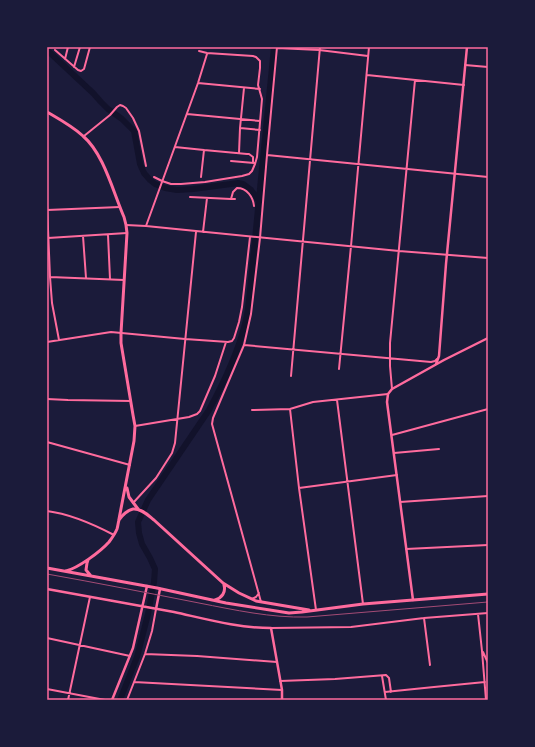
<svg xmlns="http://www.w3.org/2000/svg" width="535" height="747" font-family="'Work Sans',sans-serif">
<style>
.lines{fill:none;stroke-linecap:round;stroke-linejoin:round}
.river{stroke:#12122b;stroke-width:6}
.minor{stroke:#ff6b9d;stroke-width:2}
.tertiary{stroke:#ff6b9d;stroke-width:2.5}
.secondary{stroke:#ff6b9d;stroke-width:3}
.primary{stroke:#ff6b9d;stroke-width:3}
.rail{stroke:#a44b75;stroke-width:1}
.neatline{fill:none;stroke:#ff6b9d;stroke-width:1.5}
</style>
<rect width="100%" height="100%" fill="#1b1b3a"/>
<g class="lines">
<!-- river -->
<path class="river" d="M 47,50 L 93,93 L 101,102 L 108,109 L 122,119 L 134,131 L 140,164 L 144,173 L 150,180 L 155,184 L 165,188 L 177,190 L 193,189 L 231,184 L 238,183 L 243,184 L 251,190 L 259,201
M 120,700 L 137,657 L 148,614 L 154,582 L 155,569 L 150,558 L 142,544 L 139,533 L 138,522 L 148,500 L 209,410 C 223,384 238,352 245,324 C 248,313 249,302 250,290 L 274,47"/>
<!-- minor -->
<path class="minor" d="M 277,48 L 319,50 L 368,56
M 55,50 L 78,70 L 81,71 L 84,69 L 90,47
M 65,59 L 68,47
M 465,65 L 488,67
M 74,67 L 80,47
M 367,75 L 464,85
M 198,83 L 260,89
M 187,114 L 260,121
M 240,128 L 260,130
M 84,136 L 110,115 L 117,107 L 120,105 L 123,106 L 126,108 L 133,118 L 139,131 L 146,166
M 175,147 L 204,150 L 247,154 L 249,154 L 253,157 L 253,163
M 239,153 L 240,128 L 244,88
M 267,155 L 488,177
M 231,161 L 254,163
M 154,177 L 162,181 L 171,184 L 181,184 L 205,182 L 242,176 L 249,174 L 252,171 L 255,164 L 257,157 L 262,99 L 258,85 L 260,68 L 260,61 L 256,57 L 253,56 L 207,53 L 199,51
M 201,177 L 204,150
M 190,197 L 231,199
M 235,199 L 231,199 L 233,192 L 237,188 C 247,188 253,197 254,206
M 47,205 L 50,277 L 52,303 L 59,340
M 47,210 L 120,207
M 126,225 L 146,226 L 196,231 L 399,251 L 488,258
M 146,226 L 198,83 L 207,54
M 203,232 L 207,198
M 108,235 L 110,279
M 83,236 L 86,278
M 48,238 L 127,233
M 50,277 L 124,280
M 47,342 L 111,332 L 185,339 L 228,342 L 232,341 L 234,338 L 239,322 L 242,307 L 250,237
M 244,345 L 431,362 L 435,361 L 437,359
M 339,369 L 351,246 L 369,47
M 291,376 L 320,47
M 392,389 L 390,366 L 390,343 L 415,80
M 47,399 L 68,400 L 131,401
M 337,400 L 363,604
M 290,409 L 299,488 L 316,610
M 252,410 L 290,409 L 313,402 L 388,394
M 135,426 L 189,417 L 197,414 L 200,411 L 215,376 L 226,342
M 392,435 L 488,409
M 47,442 L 130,465
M 394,453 L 439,449
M 299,488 L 397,475
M 400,502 L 488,496
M 133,503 L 156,478 L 172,453 L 175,443 L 196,232
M 47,511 C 71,514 93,524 114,535
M 406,549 L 488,545
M 252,599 L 256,597 L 259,593
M 261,602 L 212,424 L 213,418 L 244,345 L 251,314 L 260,238 L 267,155 L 277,47
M 478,614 L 482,651 L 486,700
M 424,618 L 430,665
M 271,628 L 351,627 L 424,618 L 488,613
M 47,638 L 130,656
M 483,652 L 488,663
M 145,654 L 197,656 L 277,662
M 382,676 L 386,700
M 280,681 L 335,679 L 386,675 L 389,678 L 391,692
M 134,682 L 282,690
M 47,689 L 105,700
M 385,692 L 434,687 L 485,682
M 68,700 L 90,597
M 127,700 L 145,654 L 152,631 L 156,609"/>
<!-- tertiary -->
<path class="tertiary" d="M 436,364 L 439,356 L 446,264 L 467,47
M 47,589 C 89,597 132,604 174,612 C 206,619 238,628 271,628 L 282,690 L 282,700
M 413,600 L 387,402 L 388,394 L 392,389 L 444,360 L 488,338
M 156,609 L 160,589
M 112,700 L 133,648 L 147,586"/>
<!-- secondary -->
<path class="secondary" d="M 47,112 C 59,119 72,126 83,136 C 104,154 113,192 124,217 L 126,225 L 127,233 L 121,333 L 121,343 L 133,415 L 135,426 L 134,441 L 119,519
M 127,488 L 129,497 L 138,509"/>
<!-- primary -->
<path class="primary" d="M 88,560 L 87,563 L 86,570 L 91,576
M 47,568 L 157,588 L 226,603 L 289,613 L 302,612 L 363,604 L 488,594
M 66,571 C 78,568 100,552 109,542 C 112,538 115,534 117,529 C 118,526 118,523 119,520 C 122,515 128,510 133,509 C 141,508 149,516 154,520 L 223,583 L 239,593 L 256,601 L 309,610
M 215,600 C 222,598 226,592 224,585"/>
<!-- rail -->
<path class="rail" d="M 47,574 C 98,583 148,593 199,603 C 235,610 271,618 307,617 L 488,602"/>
</g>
<!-- border -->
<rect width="535" height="747" fill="none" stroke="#1b1b3a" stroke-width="96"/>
<rect x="48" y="48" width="439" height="651" class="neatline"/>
</svg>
